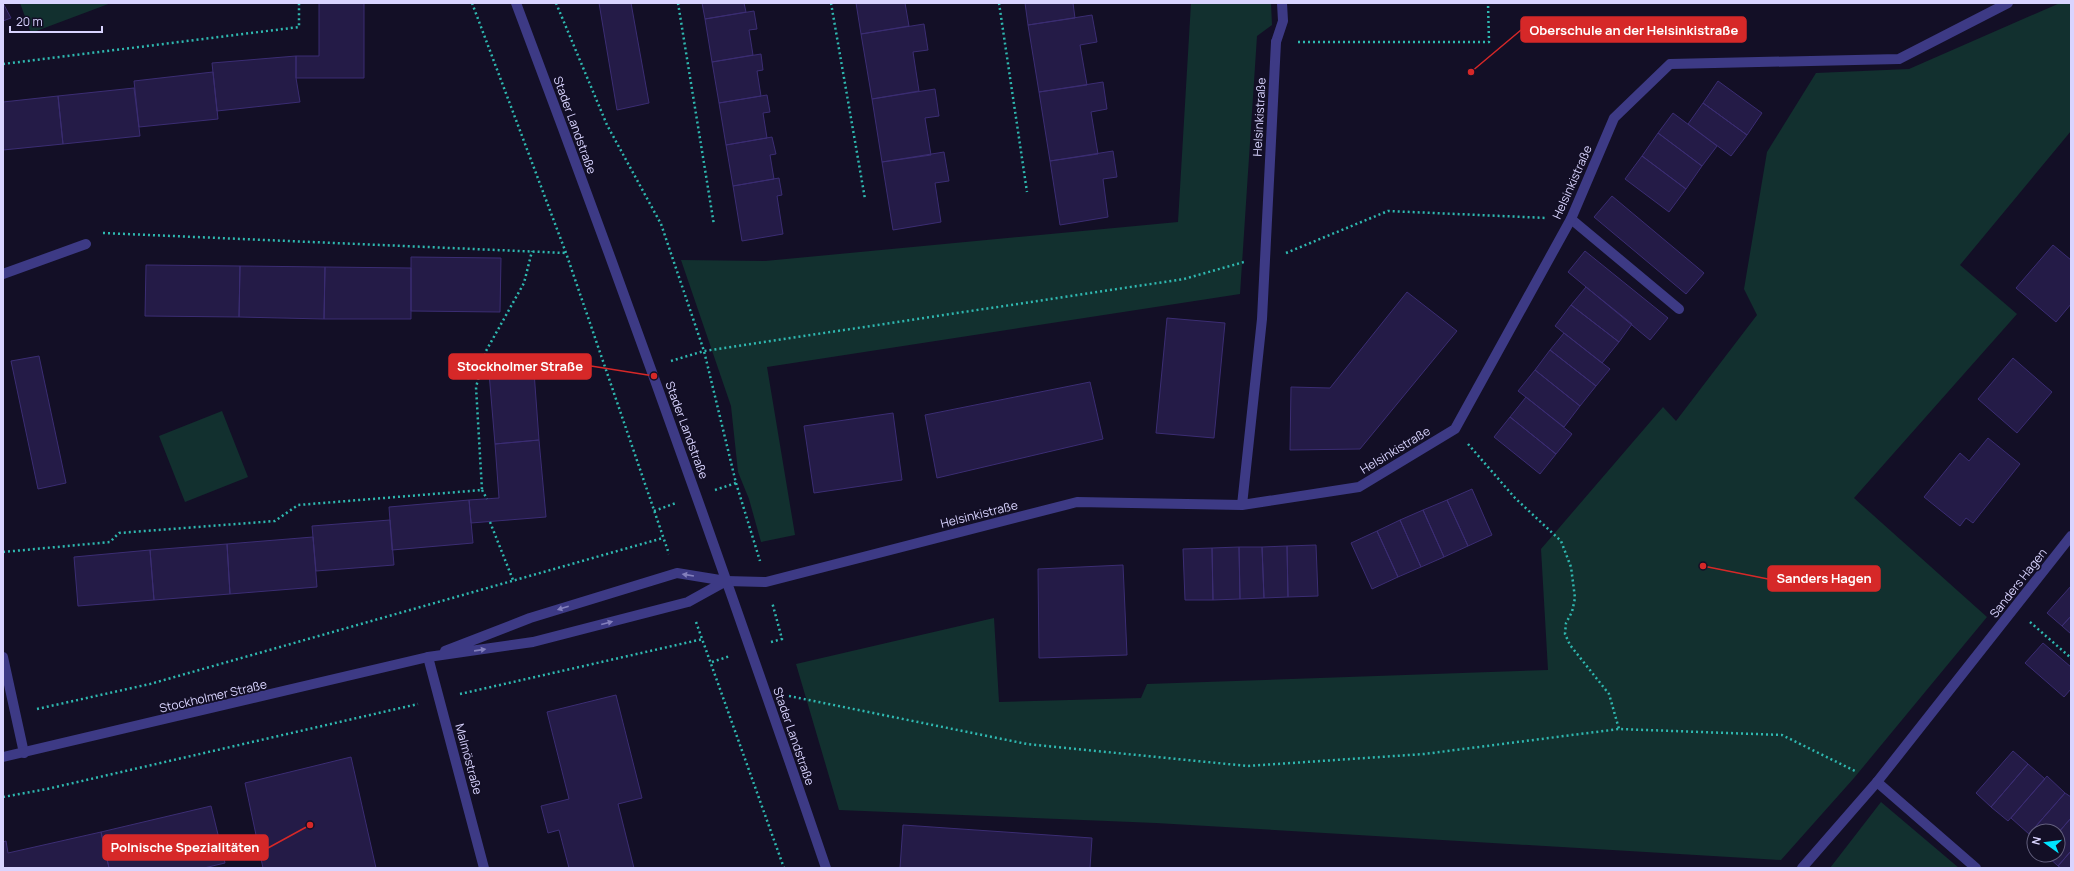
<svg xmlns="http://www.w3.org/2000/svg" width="2074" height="871" font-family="Manrope,sans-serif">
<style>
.green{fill:#12302f}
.building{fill:#241b47;stroke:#3b2d73}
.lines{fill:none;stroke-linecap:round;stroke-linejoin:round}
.path{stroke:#2fb8b0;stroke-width:2.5;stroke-dasharray:2 3;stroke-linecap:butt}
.service{stroke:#3d3a85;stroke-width:10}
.minor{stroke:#3d3a85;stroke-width:10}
.tertiary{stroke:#3d3a85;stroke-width:10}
.oneway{fill:#837fbc}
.labels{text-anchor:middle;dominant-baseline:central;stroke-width:3.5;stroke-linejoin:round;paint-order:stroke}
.street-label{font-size:12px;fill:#d9d4ff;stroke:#130f26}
.leader{fill:none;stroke:#d62828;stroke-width:1.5}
.callout-dot{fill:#d62828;stroke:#130f26;stroke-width:1.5}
.callout{fill:#d62828;stroke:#d62828;stroke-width:1.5}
.callout-label{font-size:13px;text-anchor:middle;font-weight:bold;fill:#fff}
</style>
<rect width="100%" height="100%" fill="#130f26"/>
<!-- green -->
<path class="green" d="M 20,3 L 111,3 L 31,33 Z
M 1191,3 L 1271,3 L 1272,25 L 1257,36 L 1240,294 L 767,367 L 795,535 L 761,542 L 749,499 L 738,472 L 731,406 L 681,260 L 765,261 L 1178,222 Z
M 2060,3 L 2071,3 L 2071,131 L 1960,265 L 2017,314 L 1854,498 L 1987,617 L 1854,778 L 1781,860 L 1156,823 L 839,810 L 796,664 L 994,618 L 999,702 L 1141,698 L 1147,684 L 1548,670 L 1541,549 L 1663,407 L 1676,421 L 1757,315 L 1744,289 L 1767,152 L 1816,73 L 1909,69 Z
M 222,411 L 248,477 L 185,502 L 159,436 Z
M 1881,802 L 1959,868 L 1830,868 Z"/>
<!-- building -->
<path class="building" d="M 3,3 L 11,18 L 3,21 Z
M 319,3 L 364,3 L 364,78 L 296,78 L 296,56 L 319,56 Z
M 599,3 L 631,3 L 649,103 L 617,110 Z
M 702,3 L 744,3 L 746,12 L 705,19 Z
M 856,3 L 905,3 L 909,26 L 861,34 Z
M 1025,3 L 1073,3 L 1075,18 L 1028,25 Z
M 754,11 L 757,29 L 749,30 L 753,55 L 712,62 L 705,19 Z
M 1092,15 L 1097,42 L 1080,45 L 1087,85 L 1039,92 L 1028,25 Z
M 924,24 L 928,50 L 913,52 L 919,91 L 872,99 L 861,34 Z
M 761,54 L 763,70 L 757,71 L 761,96 L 719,103 L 712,62 Z
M 296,56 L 296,78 L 300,102 L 217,111 L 212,63 Z
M 213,72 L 218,119 L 139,127 L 134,81 Z
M 1718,81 L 1762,113 L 1747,135 L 1703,103 Z
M 1103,82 L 1107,109 L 1091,112 L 1098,154 L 1050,161 L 1039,92 Z
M 134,88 L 140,136 L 63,144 L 58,96 Z
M 935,89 L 939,116 L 925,118 L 931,155 L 882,162 L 872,99 Z
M 767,95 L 770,112 L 763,113 L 767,138 L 726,145 L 719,103 Z
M 58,96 L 63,144 L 3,150 L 3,102 Z
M 1703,103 L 1747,135 L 1731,156 L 1688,124 Z
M 1673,113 L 1717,146 L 1702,166 L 1658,133 Z
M 1658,133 L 1702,166 L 1686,189 L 1642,156 Z
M 772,137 L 776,154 L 770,155 L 774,179 L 733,186 L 726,145 Z
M 1113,151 L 1117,177 L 1103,179 L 1108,217 L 1060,225 L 1050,161 Z
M 944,152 L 949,181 L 935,183 L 941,222 L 893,230 L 882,162 Z
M 1642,156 L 1686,189 L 1669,212 L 1625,179 Z
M 779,178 L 782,195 L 777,196 L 783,234 L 742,241 L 733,186 Z
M 1612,196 L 1704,273 L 1686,294 L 1594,217 Z
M 2053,245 L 2071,260 L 2071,304 L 2056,322 L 2016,288 Z
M 1585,251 L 1668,318 L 1650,340 L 1568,272 Z
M 411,257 L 501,258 L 500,312 L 411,311 Z
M 146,265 L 240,266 L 239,317 L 145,316 Z
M 240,266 L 325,267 L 324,319 L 239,317 Z
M 325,267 L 411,268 L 411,319 L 324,319 Z
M 1586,287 L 1632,324 L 1619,342 L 1571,305 Z
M 1407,292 L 1457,331 L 1360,449 L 1290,450 L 1291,387 L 1330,388 Z
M 1571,305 L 1619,342 L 1602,363 L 1555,326 Z
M 1167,318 L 1225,323 L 1214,438 L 1156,433 Z
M 1564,333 L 1610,369 L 1596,386 L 1550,350 Z
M 1550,350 L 1596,386 L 1580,406 L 1535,370 Z
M 39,356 L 66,483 L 38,489 L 11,361 Z
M 533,358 L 539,440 L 495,444 L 488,361 Z
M 2013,358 L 2052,392 L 2017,433 L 1978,399 Z
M 1535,370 L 1580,406 L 1564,427 L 1518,391 Z
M 1090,382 L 1103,439 L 937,478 L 925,415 Z
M 1526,397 L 1572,434 L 1556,454 L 1510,417 Z
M 893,413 L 902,480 L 814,493 L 804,426 Z
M 1510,417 L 1556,454 L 1540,474 L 1494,437 Z
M 1988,438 L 2020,464 L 1973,523 L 1966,518 L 1960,526 L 1924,497 L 1960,453 L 1969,461 Z
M 539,440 L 546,517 L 471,523 L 469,500 L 499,498 L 495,444 Z
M 1472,489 L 1492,535 L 1468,546 L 1447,500 Z
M 469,500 L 473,543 L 392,550 L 389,507 Z
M 1447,500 L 1468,546 L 1444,557 L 1423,510 Z
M 1423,510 L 1444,557 L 1421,567 L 1400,520 Z
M 390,520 L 394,565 L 316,571 L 312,526 Z
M 1400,520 L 1421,567 L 1398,577 L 1377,531 Z
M 1377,531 L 1398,577 L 1372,589 L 1351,543 Z
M 313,537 L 317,587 L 230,594 L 227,544 Z
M 227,544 L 230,594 L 154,600 L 150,550 Z
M 1316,545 L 1318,596 L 1288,597 L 1287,546 Z
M 1287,546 L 1288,597 L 1264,598 L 1262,547 Z
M 1239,547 L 1262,547 L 1264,598 L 1240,599 Z
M 1239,547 L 1240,599 L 1213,600 L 1212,548 Z
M 1212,548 L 1213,600 L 1185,600 L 1183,549 Z
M 150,550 L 154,600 L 78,606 L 74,557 Z
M 1123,565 L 1127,655 L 1039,658 L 1038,569 Z
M 2071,586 L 2071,616 L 2062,626 L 2047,613 Z
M 2071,616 L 2071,634 L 2062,626 Z
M 2043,643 L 2071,667 L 2071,689 L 2064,697 L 2025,663 Z
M 616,695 L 642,798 L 618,804 L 634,868 L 569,868 L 559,830 L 548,833 L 541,806 L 569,799 L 547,712 Z
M 2013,751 L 2028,764 L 1991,807 L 1976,793 Z
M 351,757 L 376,868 L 263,868 L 245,783 Z
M 2028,764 L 2045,779 L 2008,821 L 1991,807 Z
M 2047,776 L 2065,793 L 2029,834 L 2011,818 Z
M 2065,793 L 2071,797 L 2071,818 L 2058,833 L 2058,831 L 2034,831 L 2034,838 L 2029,834 Z
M 211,806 L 225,863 L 204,868 L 109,868 L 101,832 Z
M 2071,818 L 2071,851 L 2058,866 L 2046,855 L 2058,855 L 2058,833 Z
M 903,825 L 1092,838 L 1090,868 L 900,868 Z
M 101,832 L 109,868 L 3,868 L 3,842 L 6,841 L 8,853 Z
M 2071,851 L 2071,868 L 2061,868 L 2058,866 Z"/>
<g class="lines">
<!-- path -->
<path class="path" d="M 472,3 L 566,253 L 669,554
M 556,3 L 607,125 L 661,224 L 704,351 L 736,483 L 760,561
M 678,3 L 714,225
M 831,3 L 865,199
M 999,3 L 1027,192
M 1298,42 L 1489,42 L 1488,3
M 3,64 L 299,27 L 299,3
M 103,233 L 566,253
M 1286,253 L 1388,211 L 1547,218
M 671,361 L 704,351 L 1184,279 L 1244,262
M 1468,444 L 1515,498 L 1561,541 L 1571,567 L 1575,598 L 1572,612 L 1566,623 L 1565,634 L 1570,645 L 1609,694 L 1619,729
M 482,490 L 487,499
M 715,490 L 736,483
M 654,511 L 676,503
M 490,522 L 513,580
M 3,552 L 110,542 L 119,533 L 275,521 L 298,505 L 482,490 L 476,387 L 486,351 L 524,283 L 532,251
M 696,622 L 784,868
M 2030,622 L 2071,658
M 771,642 L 782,639 L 772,602
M 712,662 L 730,656
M 460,694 L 703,639
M 789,696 L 1027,744 L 1247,766 L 1424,754 L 1619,729 L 1782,735 L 1857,772
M 37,709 L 150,684 L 663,538
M 3,797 L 47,789 L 418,704"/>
<!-- service -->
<path class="service" d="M 1276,42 L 1283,21 L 1282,3
M 1571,219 L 1679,309
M 1877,782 L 1976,868"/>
<!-- minor -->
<path class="minor" d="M 3,274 L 86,244
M 1242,505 L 1262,319 L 1276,42
M 726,581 L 766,582 L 1077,502 L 1242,505 L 1359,487 L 1455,429 L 1571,219 L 1614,118 L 1670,64 L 1899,59 L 2008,3
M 3,657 L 24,753
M 428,657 L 484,868
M 1802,868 L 1877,782 L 2071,536"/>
<!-- tertiary -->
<path class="tertiary" d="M 516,3 C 624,290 727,578 826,868
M 445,651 L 530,618 L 677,573 L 726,581
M 3,757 L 428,657 L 533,642 L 688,602 L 726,581"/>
</g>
<!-- one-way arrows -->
<defs><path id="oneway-solid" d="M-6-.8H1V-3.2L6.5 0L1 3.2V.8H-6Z"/></defs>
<g class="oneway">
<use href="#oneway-solid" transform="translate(688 575) rotate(-171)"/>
<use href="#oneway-solid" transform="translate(563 608) rotate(163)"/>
<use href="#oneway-solid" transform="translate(607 623) rotate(-15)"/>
<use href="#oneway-solid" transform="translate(480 650) rotate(-8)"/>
</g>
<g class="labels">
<!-- street labels -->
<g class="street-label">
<text transform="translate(1259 117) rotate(-87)">Helsinkistraße</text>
<text transform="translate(575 125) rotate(70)">Stader Landstraße</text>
<text transform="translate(1572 182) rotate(-66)">Helsinkistraße</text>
<text transform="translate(687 430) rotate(70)">Stader Landstraße</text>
<text transform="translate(1395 450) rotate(-31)">Helsinkistraße</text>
<text transform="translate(979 514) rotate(-14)">Helsinkistraße</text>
<text transform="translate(2018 583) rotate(-52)">Sanders Hagen</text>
<text transform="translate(213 696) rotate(-13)">Stockholmer Straße</text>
<text transform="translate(794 736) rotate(71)">Stader Landstraße</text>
<text transform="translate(469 759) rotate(75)">Malmöstraße</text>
</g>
</g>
<!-- callouts -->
<path class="leader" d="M1471 72L1521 30M654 376L591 366M1703 566L1768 579M310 825L268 848"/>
<g class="callout-dot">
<circle cx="1471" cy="72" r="4"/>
<circle cx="654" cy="376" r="4"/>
<circle cx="1703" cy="566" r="4"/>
<circle cx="310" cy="825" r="4"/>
</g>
<g class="callout">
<rect x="1521" y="17" width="225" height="25" rx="4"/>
<rect x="449" y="354" width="142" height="25" rx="4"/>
<rect x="1768" y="566" width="112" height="25" rx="4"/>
<rect x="103" y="835" width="165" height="25" rx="4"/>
</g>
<g class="callout-label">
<text x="1634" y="35">Oberschule an der Helsinkistraße</text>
<text x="520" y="371">Stockholmer Straße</text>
<text x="1824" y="583">Sanders Hagen</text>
<text x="185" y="852">Polnische Spezialitäten</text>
</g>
<!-- border -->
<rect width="2074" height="871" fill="none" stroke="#d9d4ff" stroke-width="8"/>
<!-- north arrow -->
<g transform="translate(2046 843) rotate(284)"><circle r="19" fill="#130f26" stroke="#625e7d"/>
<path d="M0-3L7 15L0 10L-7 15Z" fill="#00e5ff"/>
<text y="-6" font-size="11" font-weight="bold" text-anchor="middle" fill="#d9d4ff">N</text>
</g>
<!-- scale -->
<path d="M10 26v6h92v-6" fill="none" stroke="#d9d4ff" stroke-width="2"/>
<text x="16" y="26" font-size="12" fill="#d9d4ff" stroke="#130f26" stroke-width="3" paint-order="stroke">20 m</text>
</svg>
